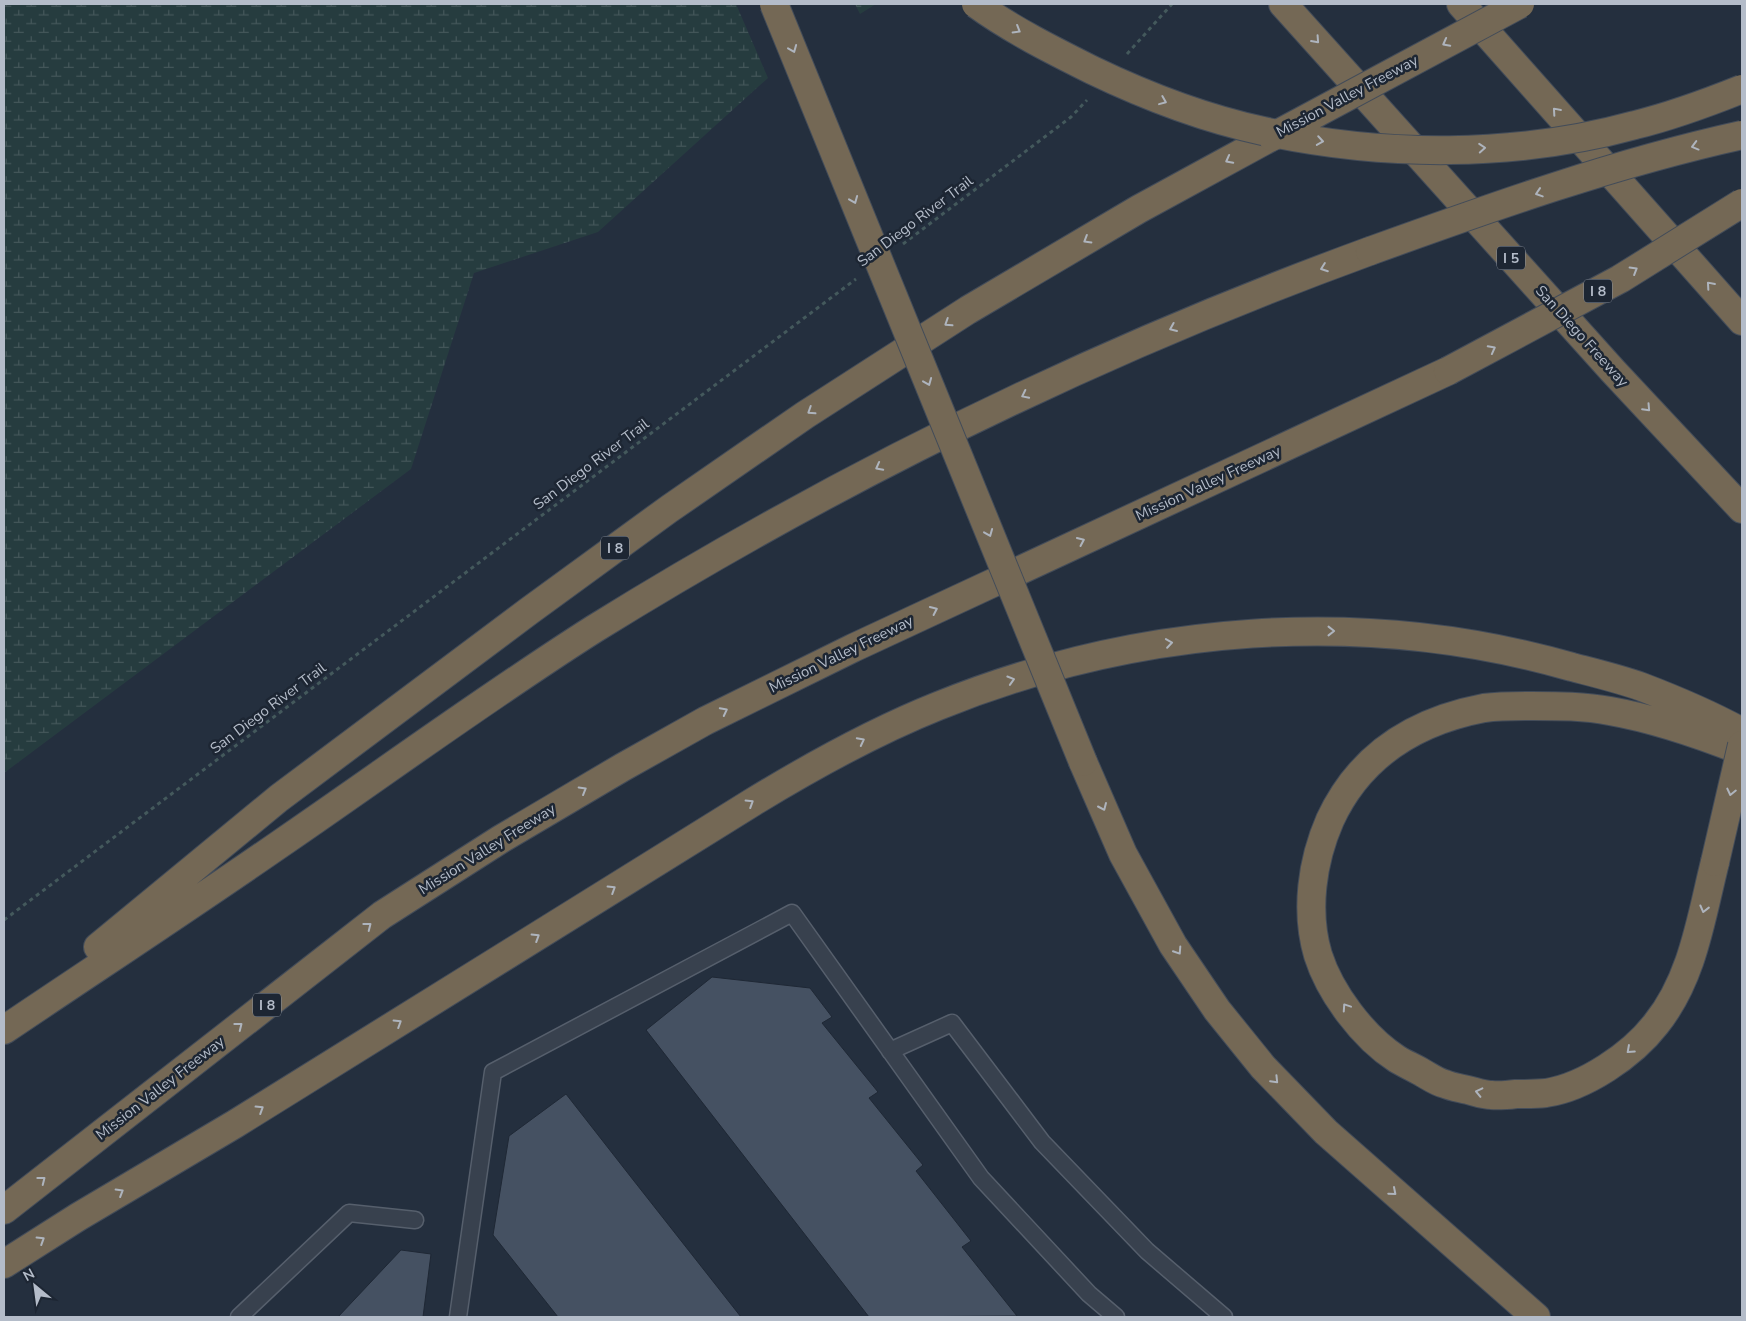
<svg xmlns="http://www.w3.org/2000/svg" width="1746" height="1321" font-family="'Nunito Sans',sans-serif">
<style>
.wetland{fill:url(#wetland-marsh)}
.building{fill:#455162;stroke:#1f2835}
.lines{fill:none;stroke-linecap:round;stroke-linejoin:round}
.service-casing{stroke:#565f6c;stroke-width:19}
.motorway-casing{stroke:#434c59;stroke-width:30}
.path{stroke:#44595c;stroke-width:3;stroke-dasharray:4 4;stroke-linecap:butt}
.service{stroke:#38414e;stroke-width:16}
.motorway{stroke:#746855;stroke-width:28}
.motorway-bridge-casing{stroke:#434c59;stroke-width:30;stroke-linecap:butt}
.motorway-bridge{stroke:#746855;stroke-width:28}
.oneway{stroke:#aeb4bd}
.labels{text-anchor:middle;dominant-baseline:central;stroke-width:5;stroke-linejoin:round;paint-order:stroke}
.shield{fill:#1d2633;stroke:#878f9c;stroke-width:1}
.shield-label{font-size:14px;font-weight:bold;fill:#b4bcc9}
.street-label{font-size:15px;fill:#b4bcc9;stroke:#1d2633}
</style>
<defs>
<pattern id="wetland-marsh" width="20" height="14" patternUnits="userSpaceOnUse" patternTransform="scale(1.25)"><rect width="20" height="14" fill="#263c3f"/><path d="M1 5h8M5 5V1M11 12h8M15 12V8" fill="none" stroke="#435659"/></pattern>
</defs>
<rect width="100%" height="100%" fill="#242f3e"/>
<!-- wetland -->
<path class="wetland" d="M 4,4 L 736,4 L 768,78 L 598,232 L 474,273 L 411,469 L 4,773 Z
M 855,4 L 876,4 L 860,14 Z"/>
<!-- building -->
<path class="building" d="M 712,977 L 810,988 L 832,1017 L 822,1023 L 878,1092 L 869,1098 L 923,1165 L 916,1171 L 971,1241 L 962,1247 L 1017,1316 L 869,1317 L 646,1030 Z
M 566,1094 L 634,1181 L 741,1317 L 558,1317 L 493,1235 L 509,1136 Z
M 401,1250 L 431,1254 L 423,1317 L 338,1317 Z"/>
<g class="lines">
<!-- service casing -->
<g class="service-casing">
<path id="service" d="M 890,1051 L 952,1023 L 1042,1142 L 1147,1251 L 1224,1317
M 239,1317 L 349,1213 L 415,1220
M 458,1317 L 493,1072 L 792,913 L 981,1178 L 1089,1294 L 1116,1317"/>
</g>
<!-- motorway casing -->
<g class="motorway-casing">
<path id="motorway" d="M 1283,4 L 1613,371 L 1742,509
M 1461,4 L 1742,321
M 1083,762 L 1123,854 L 1173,945 L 1217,1010 L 1263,1067 L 1326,1132 L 1536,1317
M 1715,862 C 1701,918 1693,978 1656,1024 C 1632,1055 1585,1087 1546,1093 C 1536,1094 1525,1094 1516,1094 C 1508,1095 1499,1096 1491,1095 C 1484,1095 1476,1092 1468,1090 C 1460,1088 1452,1087 1445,1084 C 1437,1082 1430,1077 1423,1073 C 1415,1068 1405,1064 1397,1059 C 1363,1037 1330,993 1318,955 C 1305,911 1312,861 1330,820 C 1360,755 1416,721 1484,708 C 1500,706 1517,706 1532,706 C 1559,706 1584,706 1610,711 C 1656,719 1699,734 1742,751
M 98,947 L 279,798 L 529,611 L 669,509 L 805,415 L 968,310 L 1139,209 L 1271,137
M 4,1030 C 96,968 189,907 280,844 C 385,772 487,697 594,629 C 839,477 1099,350 1370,251
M 4,1210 L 382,915 L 501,839 L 623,767 L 705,721 L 853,648 L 1448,371
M 4,1264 L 78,1217 L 235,1124 L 753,802 C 812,766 873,732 938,706 C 1138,625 1364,607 1572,667 C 1595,673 1620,679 1642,687 C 1676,700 1711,715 1742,732"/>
</g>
<!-- path -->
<path class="path" d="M 1127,54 L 1172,4
M 903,244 L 1071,117 L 1087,100
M 4,920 L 856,279"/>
<!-- service -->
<use href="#service" class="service"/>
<!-- motorway -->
<use href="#motorway" class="motorway"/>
<!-- motorway-bridge casing -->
<g class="motorway-bridge-casing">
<path id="motorway-bridge" d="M 774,4 L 1083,762
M 976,4 C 1012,30 1052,50 1092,70 C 1146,96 1203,118 1263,131 C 1383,157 1515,158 1635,125 C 1672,116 1707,103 1742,89
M 1272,137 L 1520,4
M 1370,251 C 1492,207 1615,163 1742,135
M 1448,371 L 1620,279 L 1742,203
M 1715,862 L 1742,745"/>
</g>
<!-- motorway-bridge -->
<use href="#motorway-bridge" class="motorway-bridge"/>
</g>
<!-- one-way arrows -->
<defs><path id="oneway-chevron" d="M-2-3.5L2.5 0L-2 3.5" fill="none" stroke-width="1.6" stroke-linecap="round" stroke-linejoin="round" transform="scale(1.25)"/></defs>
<g class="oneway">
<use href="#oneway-chevron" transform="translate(1017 30) rotate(31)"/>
<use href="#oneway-chevron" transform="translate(1316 40) rotate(48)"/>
<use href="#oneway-chevron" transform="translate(1446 43) rotate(152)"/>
<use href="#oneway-chevron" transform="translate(793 49) rotate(68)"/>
<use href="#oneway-chevron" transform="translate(1163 101) rotate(22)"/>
<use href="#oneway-chevron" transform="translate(1556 111) rotate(-131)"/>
<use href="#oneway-chevron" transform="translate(1320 141) rotate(9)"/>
<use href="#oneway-chevron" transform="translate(1695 146) rotate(165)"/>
<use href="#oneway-chevron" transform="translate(1482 148) rotate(-4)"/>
<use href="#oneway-chevron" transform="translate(1229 160) rotate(152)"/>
<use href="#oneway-chevron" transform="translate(1539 193) rotate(162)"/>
<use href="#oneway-chevron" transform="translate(854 200) rotate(68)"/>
<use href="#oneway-chevron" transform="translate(1087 240) rotate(149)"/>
<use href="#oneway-chevron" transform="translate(1324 268) rotate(160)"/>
<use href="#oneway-chevron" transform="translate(1634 270) rotate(-31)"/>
<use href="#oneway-chevron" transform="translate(1710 285) rotate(-131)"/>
<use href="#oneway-chevron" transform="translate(948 323) rotate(147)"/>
<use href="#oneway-chevron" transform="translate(1173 328) rotate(157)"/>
<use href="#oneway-chevron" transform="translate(1492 349) rotate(-28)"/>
<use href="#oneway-chevron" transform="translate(928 382) rotate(68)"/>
<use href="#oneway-chevron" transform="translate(1025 395) rotate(154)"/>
<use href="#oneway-chevron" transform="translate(1647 408) rotate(47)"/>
<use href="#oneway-chevron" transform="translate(811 411) rotate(147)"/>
<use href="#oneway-chevron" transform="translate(879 467) rotate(152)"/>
<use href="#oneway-chevron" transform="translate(989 533) rotate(68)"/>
<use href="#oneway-chevron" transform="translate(1081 541) rotate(-24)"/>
<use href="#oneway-chevron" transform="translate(934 610) rotate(-25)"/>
<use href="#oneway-chevron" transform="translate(1331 631)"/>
<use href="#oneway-chevron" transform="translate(1169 643) rotate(-8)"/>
<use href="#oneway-chevron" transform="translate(1011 680) rotate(-17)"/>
<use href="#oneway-chevron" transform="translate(724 711) rotate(-27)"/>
<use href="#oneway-chevron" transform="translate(861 741) rotate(-27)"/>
<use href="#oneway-chevron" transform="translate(583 790) rotate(-30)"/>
<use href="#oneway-chevron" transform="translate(1731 792) rotate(103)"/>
<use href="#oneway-chevron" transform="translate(750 803) rotate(-32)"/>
<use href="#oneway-chevron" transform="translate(1103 807) rotate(66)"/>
<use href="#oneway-chevron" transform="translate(612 889) rotate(-32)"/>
<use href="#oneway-chevron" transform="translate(1704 909) rotate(104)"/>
<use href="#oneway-chevron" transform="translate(368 926) rotate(-38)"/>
<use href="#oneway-chevron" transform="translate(536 937) rotate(-32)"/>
<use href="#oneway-chevron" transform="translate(1178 951) rotate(57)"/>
<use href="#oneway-chevron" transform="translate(1346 1007) rotate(-124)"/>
<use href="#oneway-chevron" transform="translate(398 1023) rotate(-32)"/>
<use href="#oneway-chevron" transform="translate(239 1026) rotate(-38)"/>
<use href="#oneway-chevron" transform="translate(1630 1050) rotate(138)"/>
<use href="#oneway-chevron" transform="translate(1275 1080) rotate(46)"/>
<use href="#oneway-chevron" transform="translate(1479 1092) rotate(-167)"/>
<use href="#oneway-chevron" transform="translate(260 1109) rotate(-32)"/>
<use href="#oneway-chevron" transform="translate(42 1180) rotate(-38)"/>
<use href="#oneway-chevron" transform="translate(120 1192) rotate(-31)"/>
<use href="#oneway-chevron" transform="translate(1393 1192) rotate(41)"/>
<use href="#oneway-chevron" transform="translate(41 1240) rotate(-32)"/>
</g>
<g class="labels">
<!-- shield labels -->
<g class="shield">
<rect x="1497" y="246.5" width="28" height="23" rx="4"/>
<rect x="1584" y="279.5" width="28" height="23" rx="4"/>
<rect x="601" y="536.5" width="28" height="23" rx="4"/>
<rect x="253" y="993.5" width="28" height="23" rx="4"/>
</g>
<g class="shield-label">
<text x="1511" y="258">I 5</text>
<text x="1598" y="291">I 8</text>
<text x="615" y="548">I 8</text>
<text x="267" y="1005">I 8</text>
</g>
<!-- street labels -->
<g class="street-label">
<text transform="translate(1347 96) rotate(-28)">Mission Valley Freeway</text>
<text transform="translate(915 221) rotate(-37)">San Diego River Trail</text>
<text transform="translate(1582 336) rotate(48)">San Diego Freeway</text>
<text transform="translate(591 464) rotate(-37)">San Diego River Trail</text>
<text transform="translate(1208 483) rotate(-25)">Mission Valley Freeway</text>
<text transform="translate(841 654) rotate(-26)">Mission Valley Freeway</text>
<text transform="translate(268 708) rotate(-37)">San Diego River Trail</text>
<text transform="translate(487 849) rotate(-32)">Mission Valley Freeway</text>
<text transform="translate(160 1088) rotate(-38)">Mission Valley Freeway</text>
</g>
</g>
<!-- border -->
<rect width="1746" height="1321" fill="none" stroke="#b4bcc9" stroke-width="10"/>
<!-- north arrow -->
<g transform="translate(35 1286) rotate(331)" stroke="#1d2633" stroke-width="4" paint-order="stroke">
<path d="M0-4L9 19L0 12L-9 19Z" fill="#b4bcc9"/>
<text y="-8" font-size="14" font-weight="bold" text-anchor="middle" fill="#b4bcc9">N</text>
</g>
</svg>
